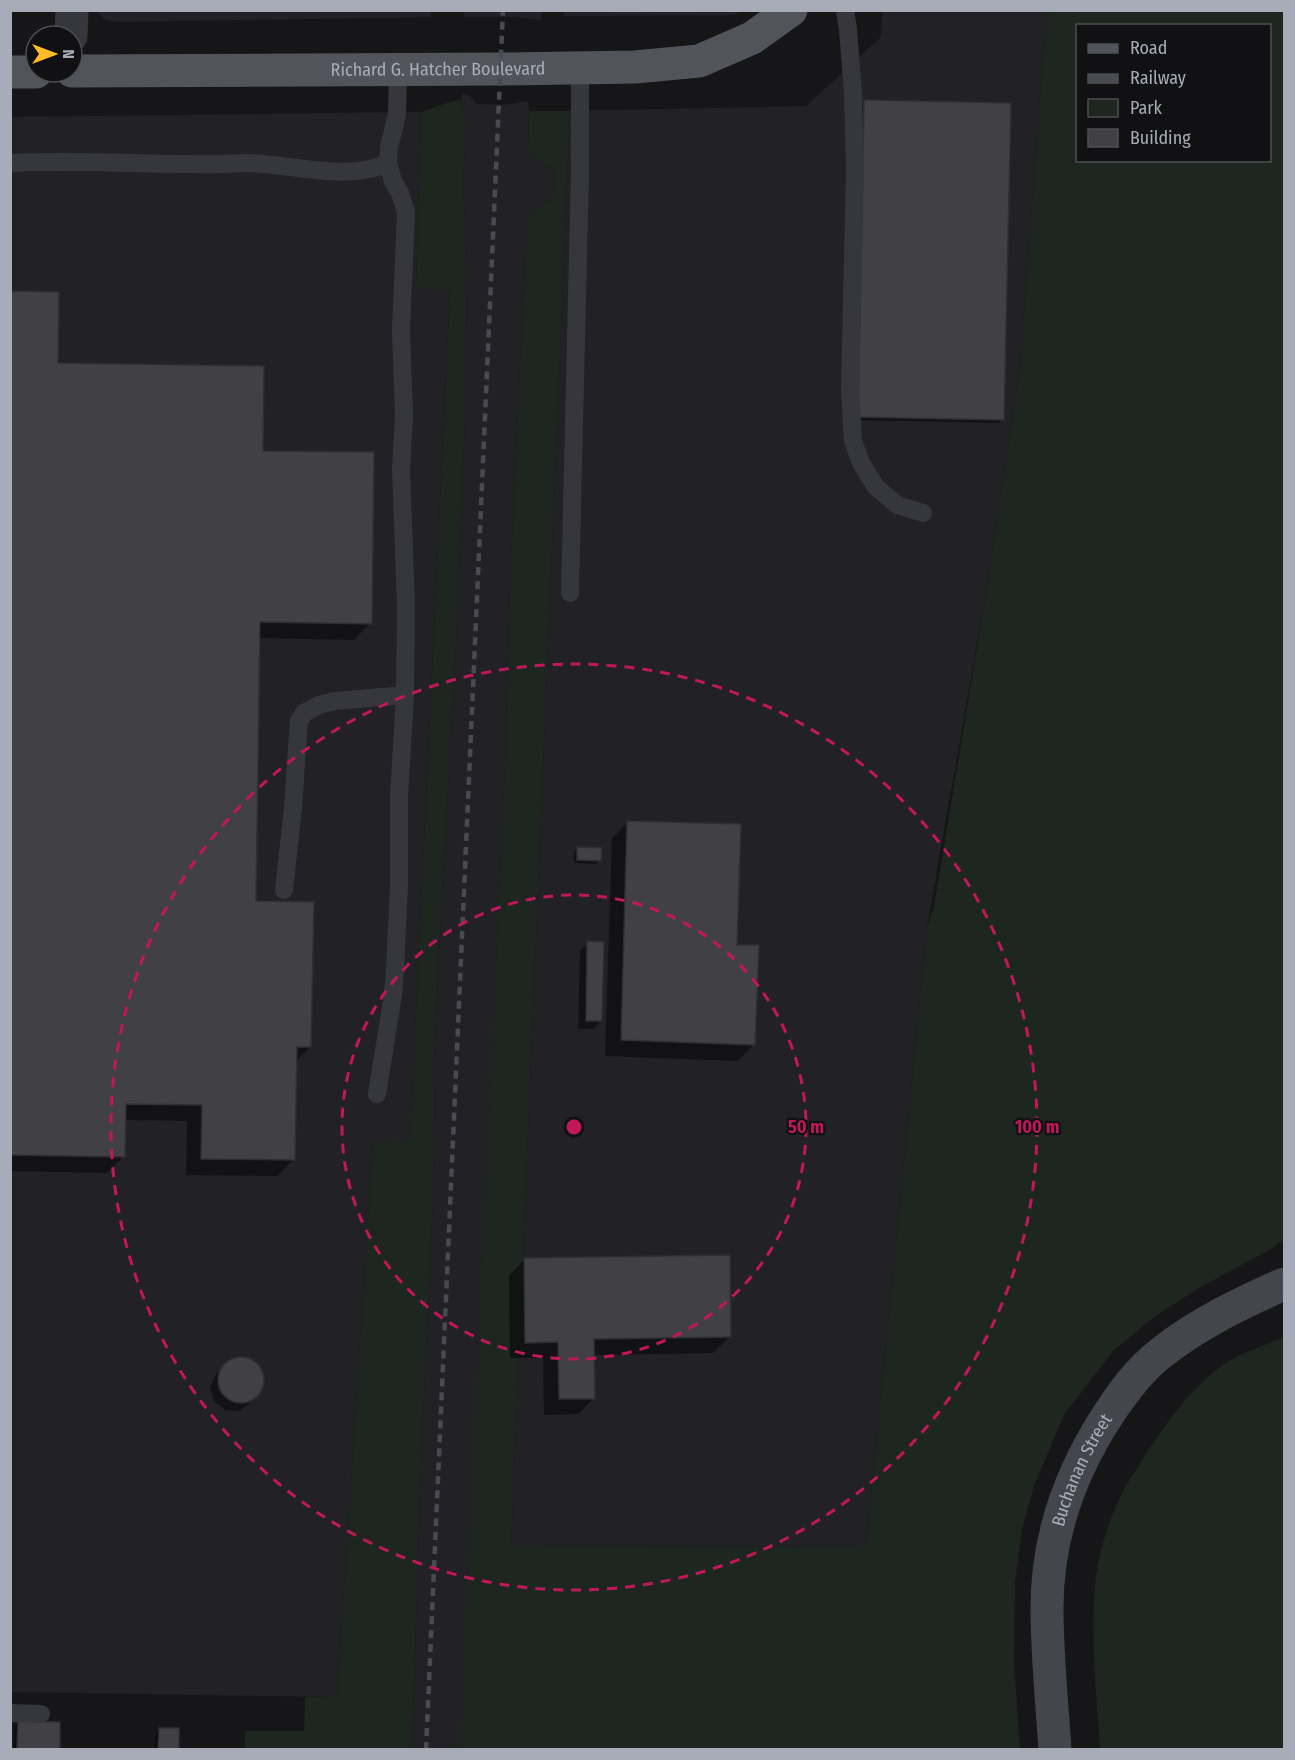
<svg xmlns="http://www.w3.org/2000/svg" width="1295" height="1760" font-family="'Fira Sans Condensed',sans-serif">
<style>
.built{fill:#222125}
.green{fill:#1d261f;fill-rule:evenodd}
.shadow{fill:#0007}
.building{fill:#404045;stroke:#302f34;stroke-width:1.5}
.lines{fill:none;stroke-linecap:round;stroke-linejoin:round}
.lane{stroke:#36373d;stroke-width:18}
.street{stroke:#36373d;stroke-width:33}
.secondary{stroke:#44464d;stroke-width:33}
.primary{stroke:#52545c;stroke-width:33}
.rail{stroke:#494b52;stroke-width:4.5;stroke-dasharray:8 6;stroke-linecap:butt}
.ring{fill:none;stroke:#c2185b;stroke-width:3;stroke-dasharray:10 8}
.labels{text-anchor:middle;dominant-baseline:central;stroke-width:4.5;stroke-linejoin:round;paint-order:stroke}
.street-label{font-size:18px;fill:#a7acb9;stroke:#111113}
.centre{fill:#c2185b;stroke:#111113;stroke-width:3}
.ring-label{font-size:18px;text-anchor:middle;font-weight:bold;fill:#c2185b;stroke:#111113;stroke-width:4.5;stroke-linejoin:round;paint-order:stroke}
</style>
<rect width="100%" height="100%" fill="#161618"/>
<!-- built -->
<path class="built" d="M 564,10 L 740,11 L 735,15 L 564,16 Z
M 97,11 L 431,11 L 431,17 L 119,22 L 109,21 L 103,18 Z
M 464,11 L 542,11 L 541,20 L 516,17 L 464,17 Z
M 882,11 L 1049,11 L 1043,55 L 1020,366 L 987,587 L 927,927 L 866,1547 L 511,1546 L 570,111 L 806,106 L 881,37 Z
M 462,93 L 470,96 L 477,104 L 503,105 L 528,101 L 529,111 L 528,153 L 554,170 L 553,198 L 527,216 L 510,582 L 505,765 L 461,1749 L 412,1750 L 421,1462 L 435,1155 L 434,1063 L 441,912 L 456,646 L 465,418 L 467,266 L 463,179 L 467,121 L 461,107 Z
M 421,112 L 416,288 L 450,289 L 410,1140 L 373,1143 L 337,1697 L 11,1692 L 11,117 Z"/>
<!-- green -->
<path class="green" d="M 1049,11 L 1284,11 L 1284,1239 L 1271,1249 L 1199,1288 L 1154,1317 L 1113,1351 L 1064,1415 L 1034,1486 L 1022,1529 L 1015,1582 L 1014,1665 L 1020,1749 L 460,1749 L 505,765 L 510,582 L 527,216 L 553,198 L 554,170 L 528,153 L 529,111 L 570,111 L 511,1546 L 866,1547 L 927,927 L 934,907 L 987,587 L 1020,366 L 1043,55 ZM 1078,26 L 1270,26 L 1270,160 L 1078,160 Z
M 461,100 L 461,107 L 467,121 L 463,179 L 467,266 L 465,418 L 456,646 L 441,912 L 434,1063 L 435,1155 L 421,1462 L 412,1749 L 245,1749 L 245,1731 L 304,1731 L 305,1697 L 337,1697 L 373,1142 L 410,1140 L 450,290 L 416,288 L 421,112 L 452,101 Z
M 1284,1337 L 1284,1749 L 1100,1749 C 1097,1695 1089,1630 1096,1576 C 1100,1548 1109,1519 1122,1494 C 1126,1484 1133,1475 1138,1467 C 1161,1430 1187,1391 1223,1365 C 1242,1352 1264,1346 1284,1337 Z"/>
<!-- shadow -->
<path class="shadow" d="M 865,101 L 1003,419 L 999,423 L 855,420 L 861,105 Z
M 10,293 L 56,364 L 261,452 L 370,623 L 354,640 L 258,638 L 255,902 L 310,1047 L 295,1062 L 294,1159 L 277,1176 L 186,1175 L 187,1121 L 124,1120 L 124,1156 L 107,1173 L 10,1171 Z
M 628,822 L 754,1044 L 738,1061 L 605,1056 L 612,838 Z
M 578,848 L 600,860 L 596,864 L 574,863 L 574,852 Z
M 588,943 L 601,1021 L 593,1029 L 578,1029 L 580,951 Z
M 525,1259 L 729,1337 L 713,1353 L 593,1355 L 594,1398 L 578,1414 L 544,1415 L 543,1358 L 510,1358 L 509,1276 Z
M 238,1358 L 253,1361 L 262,1373 L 264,1380 L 259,1393 L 251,1402 L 239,1411 L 225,1410 L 214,1401 L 210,1388 L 216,1374 L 231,1361 Z
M 18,1723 L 58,1750 L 14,1750 L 15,1726 Z
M 159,1729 L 177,1750 L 155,1750 L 156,1733 Z"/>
<!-- building -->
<path class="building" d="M 864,100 L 1011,103 L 1004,420 L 858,417 Z
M 10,291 L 59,292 L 58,363 L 264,366 L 263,451 L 374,452 L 372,624 L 260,622 L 256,901 L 314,902 L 311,1047 L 297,1047 L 295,1160 L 201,1159 L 202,1105 L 126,1104 L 125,1157 L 10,1155 Z
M 627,821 L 741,824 L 737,945 L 759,945 L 755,1045 L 621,1040 Z
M 577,847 L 602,848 L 601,861 L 577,860 Z
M 587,941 L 604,942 L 602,1021 L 586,1021 Z
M 730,1255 L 731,1337 L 594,1339 L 595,1399 L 559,1399 L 558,1342 L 525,1343 L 524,1258 Z
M218 1380a23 23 0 1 1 46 0a23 23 0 1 1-46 0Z
M 18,1721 L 60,1722 L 60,1750 L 17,1749 Z
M 159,1728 L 179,1728 L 179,1750 L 158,1750 Z"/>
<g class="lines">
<!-- lane -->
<path class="lane" d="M 845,10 L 848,29 L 853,93 L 855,169 L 850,390 L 853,441 L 861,463 L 876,487 L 897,505 L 923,513
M 10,163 C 73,160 135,164 198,164 C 215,165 231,163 248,163 C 291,164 349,182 388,163
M 570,593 L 580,171 L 580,67
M 284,890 L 293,808 L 298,734 L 299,721 L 304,713 L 319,705 L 335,701 L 405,695
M 377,1094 L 393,995 L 395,969 L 399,885 L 399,797 L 405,695 L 406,605 L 401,469 L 404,416 L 401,329 L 406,212 L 400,193 L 393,181 L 388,163 L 389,147 L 397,115 L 398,69
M 10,1713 L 41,1714"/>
<!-- street -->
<path class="street" d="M 71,36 L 72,10"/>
<!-- secondary -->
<path class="secondary" id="s1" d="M 1055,1750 C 1052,1703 1047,1655 1047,1608 C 1047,1538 1070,1473 1108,1415 C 1123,1392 1139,1370 1161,1353 C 1199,1323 1241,1303 1284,1284"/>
<!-- primary -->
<g class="primary">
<path id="s2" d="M 72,71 L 500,69 L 635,67 L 699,61 L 752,38 L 791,10"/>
<path d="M 10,72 L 36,72"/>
</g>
<!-- rail -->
<path class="rail" d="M 426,1750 L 503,10"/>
</g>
<!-- distance rings -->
<g class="ring">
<circle cx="574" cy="1127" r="232"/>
<circle cx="574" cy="1127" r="463"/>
</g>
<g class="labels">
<!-- street labels -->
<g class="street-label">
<text stroke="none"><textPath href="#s2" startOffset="366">Richard G. Hatcher Boulevard</textPath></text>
<text stroke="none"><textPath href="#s1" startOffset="286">Buchanan Street</textPath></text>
</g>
</g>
<circle cx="574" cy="1127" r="9" class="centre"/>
<g class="ring-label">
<text x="806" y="1133">50 m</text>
<text x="1037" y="1133">100 m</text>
</g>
<!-- border -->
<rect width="1295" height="1760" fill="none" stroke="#a7acb9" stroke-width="24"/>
<!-- legend -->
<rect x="1076" y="24" width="195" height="138" fill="#111113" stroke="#4d4f55" stroke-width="1.5"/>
<rect x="1088" y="44" width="30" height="9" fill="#52545c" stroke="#4d4f55" stroke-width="1.5"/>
<text x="1130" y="54" font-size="18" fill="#a7acb9">Road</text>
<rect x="1088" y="74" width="30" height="9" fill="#494b52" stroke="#4d4f55" stroke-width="1.5"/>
<text x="1130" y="84" font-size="18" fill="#a7acb9">Railway</text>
<rect x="1088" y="99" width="30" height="18" fill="#1d261f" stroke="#4d4f55" stroke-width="1.5"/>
<text x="1130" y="114" font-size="18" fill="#a7acb9">Park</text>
<rect x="1088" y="129" width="30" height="18" fill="#404045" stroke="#4d4f55" stroke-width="1.5"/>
<text x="1130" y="144" font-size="18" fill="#a7acb9">Building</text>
<!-- north arrow -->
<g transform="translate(54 54) rotate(90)"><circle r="28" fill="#111113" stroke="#4d4f55" stroke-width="1.5"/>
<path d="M0-4.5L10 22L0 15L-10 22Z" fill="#ffbc27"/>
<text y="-9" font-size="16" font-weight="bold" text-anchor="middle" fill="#a7acb9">N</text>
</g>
</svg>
